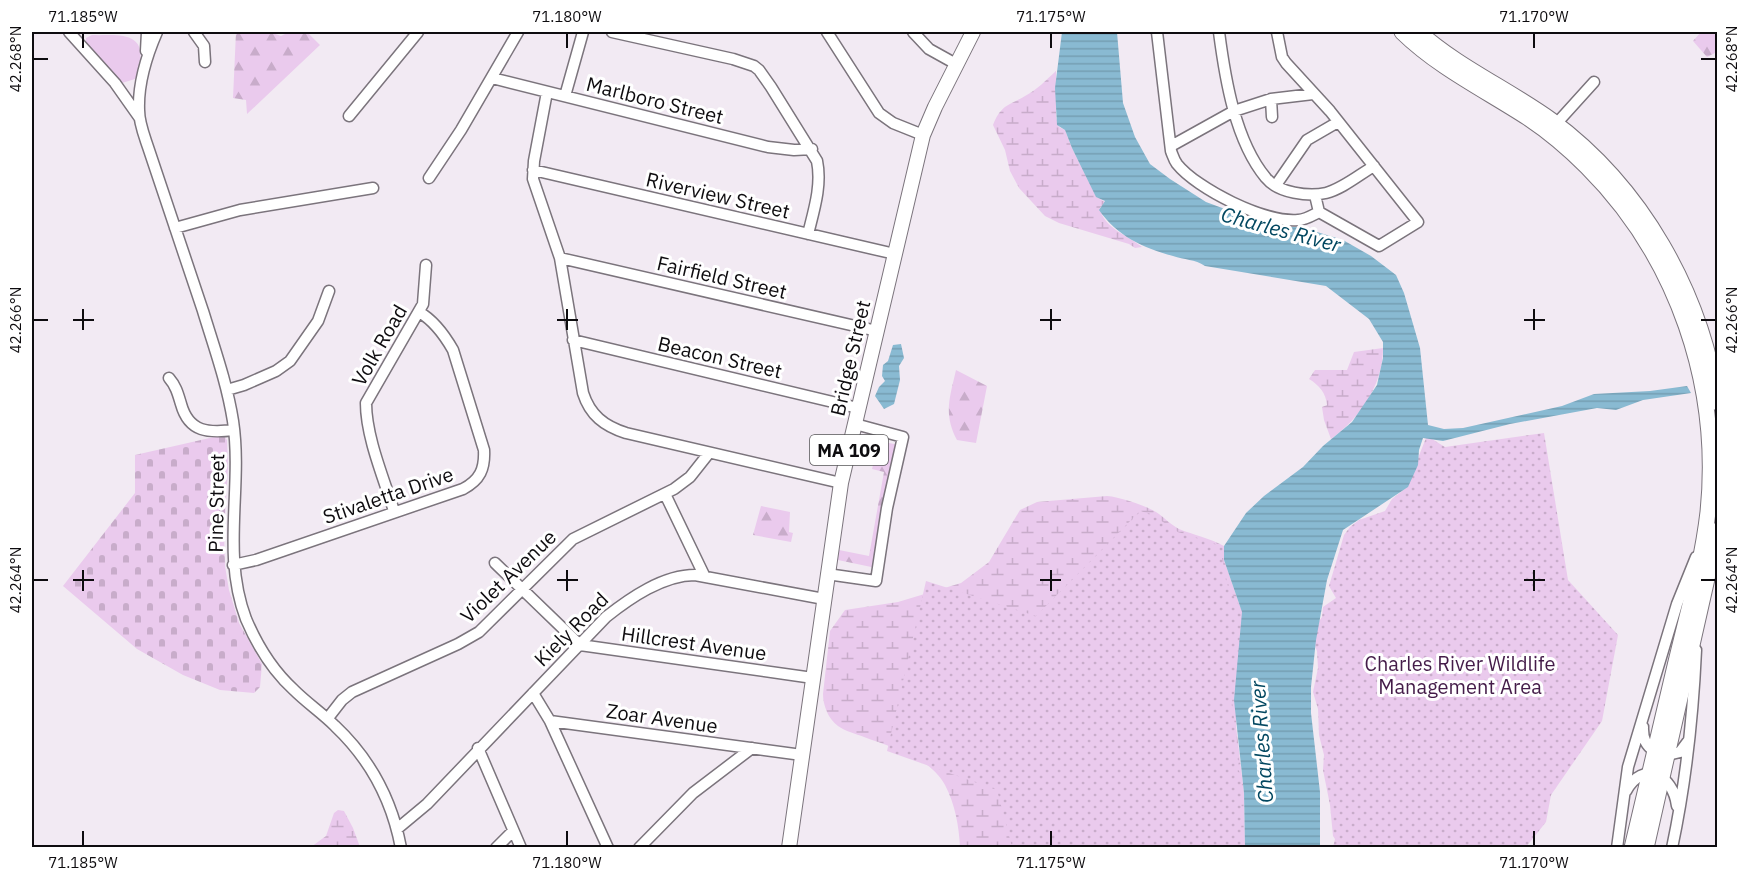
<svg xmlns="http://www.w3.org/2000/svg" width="1749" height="879" font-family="'IBM Plex Sans',sans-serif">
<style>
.grass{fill:#eacaed}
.forest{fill:url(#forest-firs)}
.wetland{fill:url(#wetland-marsh)}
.cemetery{fill:url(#cemetery-stones)}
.park{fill:url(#park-dots)}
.water{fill:url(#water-rules)}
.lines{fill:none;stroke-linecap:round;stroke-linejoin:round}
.minor-casing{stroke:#7b747c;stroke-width:13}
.major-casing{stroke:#7b747c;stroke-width:16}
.highway-casing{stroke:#7b747c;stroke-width:17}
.minor{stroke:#fff;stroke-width:10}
.major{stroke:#fff;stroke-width:14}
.highway{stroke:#fff;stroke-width:15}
.ticks{fill:none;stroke:#0e0c0f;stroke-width:2}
.labels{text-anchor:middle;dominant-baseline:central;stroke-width:6;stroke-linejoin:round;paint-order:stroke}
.shield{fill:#fff;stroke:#565557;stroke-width:1.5}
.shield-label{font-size:18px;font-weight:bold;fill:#0e0c0f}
.street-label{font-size:20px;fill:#0e0c0f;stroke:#fff}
.park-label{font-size:20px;fill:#441c49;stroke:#fff}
.water-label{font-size:21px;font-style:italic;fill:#024760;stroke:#fff}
.neatline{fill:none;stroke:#0e0c0f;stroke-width:2}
.ticks-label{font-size:15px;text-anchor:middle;fill:#0e0c0f}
</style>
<defs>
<pattern id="forest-firs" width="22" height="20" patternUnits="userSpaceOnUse" patternTransform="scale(1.5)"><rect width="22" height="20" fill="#eacaed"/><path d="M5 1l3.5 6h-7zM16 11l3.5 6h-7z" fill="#c8acca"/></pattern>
<pattern id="wetland-marsh" width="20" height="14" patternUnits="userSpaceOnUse" patternTransform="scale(1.5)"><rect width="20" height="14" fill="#eacaed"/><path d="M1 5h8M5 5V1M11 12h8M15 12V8" fill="none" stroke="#c8acca"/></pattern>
<pattern id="cemetery-stones" width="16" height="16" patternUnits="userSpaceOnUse" patternTransform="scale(1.5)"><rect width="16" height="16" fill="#eacaed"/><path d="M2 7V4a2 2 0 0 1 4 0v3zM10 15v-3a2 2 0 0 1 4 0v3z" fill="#c8acca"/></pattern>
<pattern id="park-dots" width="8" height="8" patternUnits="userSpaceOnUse" patternTransform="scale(1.5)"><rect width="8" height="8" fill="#eacaed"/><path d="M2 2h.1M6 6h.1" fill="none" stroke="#c8acca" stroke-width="1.8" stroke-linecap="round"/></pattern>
<pattern id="water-rules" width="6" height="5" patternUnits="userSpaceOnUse" patternTransform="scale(1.5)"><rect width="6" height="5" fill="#89bad2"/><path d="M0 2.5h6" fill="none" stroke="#759fb3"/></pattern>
</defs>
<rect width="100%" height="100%" fill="#f2eaf3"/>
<!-- grass -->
<path class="grass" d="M 92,35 C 113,36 145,30 140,61 C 139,67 138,73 135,79 L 122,83 L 86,43 L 86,38 Z"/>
<!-- forest -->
<path class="forest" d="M 236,32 L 270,32 L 281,36 L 289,32 L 307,32 L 320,45 L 247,114 L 246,100 L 233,98 Z
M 1701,32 L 1717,32 L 1717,52 L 1707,57 L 1693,41 Z
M 956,370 L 987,386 L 976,443 L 957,440 C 943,414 950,397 956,370 Z
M 879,441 L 899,445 L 876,568 L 838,560 L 839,550 L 869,556 L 884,472 L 872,469 Z
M 761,506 L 790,512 L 789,532 L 793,533 L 791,542 L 753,535 Z"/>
<!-- wetland -->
<path class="wetland" d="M 1056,71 L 1056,117 L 1059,127 L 1065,130 L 1072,148 L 1096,196 L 1105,202 L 1100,208 C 1103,228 1129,236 1142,247 L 1135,248 L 1129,244 L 1059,223 L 1045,216 L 1019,188 L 1010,171 L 1005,150 L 993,125 C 1001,105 1008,106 1025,96 C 1037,90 1046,80 1056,71 Z
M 1383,348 C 1383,385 1360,418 1331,439 L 1324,420 L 1322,407 L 1327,405 C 1326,393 1319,385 1309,379 L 1315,370 L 1347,370 L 1354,352 Z
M 1107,496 C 1120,497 1144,505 1156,512 C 1164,517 1171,525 1179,529 C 1194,535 1209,538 1224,546 L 1224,560 L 1242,612 L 1236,726 L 1244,793 L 1245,847 L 960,847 C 959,826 955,804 945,785 C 930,757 891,747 864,737 C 856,734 845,731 838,726 C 828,719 823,705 823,694 L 830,631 L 845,610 L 898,602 L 961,583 L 989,562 L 1020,510 L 1037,502 Z
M 338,810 L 344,811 L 353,828 L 360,847 L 311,847 L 326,836 L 334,813 Z"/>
<!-- cemetery -->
<path class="cemetery" d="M 223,435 L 227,440 L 228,467 L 224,534 L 225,566 L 229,590 L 239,623 L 262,664 L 260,687 L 254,693 L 220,690 L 183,675 L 137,649 L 63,586 L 135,493 L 135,455 Z"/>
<!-- park -->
<path class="park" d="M 1544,433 L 1568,580 L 1618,635 L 1602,721 L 1551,795 L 1546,822 L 1526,847 L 1333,847 L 1335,839 L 1333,836 L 1330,805 L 1323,770 L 1324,755 L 1319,735 L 1318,709 L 1313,692 L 1318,668 L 1317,651 L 1313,641 L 1317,624 L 1322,617 L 1323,607 L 1336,598 L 1329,586 L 1344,535 L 1350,527 L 1359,520 L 1385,511 L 1392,499 L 1406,488 L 1426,438 L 1432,439 L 1445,447 Z
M 1140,511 L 1151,514 L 1178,532 L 1211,542 L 1224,548 L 1222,558 L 1228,587 L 1241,608 L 1244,618 L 1239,673 L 1232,701 L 1239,762 L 1237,768 L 1242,776 L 1241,847 L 1012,847 L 997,790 L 887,751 L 926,581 L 1036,616 Z"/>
<!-- water -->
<path class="water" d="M 1062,32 L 1117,32 L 1123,103 L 1135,137 L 1150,164 L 1170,179 L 1206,202 L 1260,222 L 1276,227 L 1301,227 L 1343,240 L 1371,256 L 1396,275 L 1404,293 L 1420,348 L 1428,425 L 1444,429 L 1463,428 L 1562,406 L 1594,394 L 1650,391 L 1687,386 L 1691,393 L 1643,400 L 1616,410 L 1597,408 L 1510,424 L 1443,441 L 1423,438 L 1419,450 L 1418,465 L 1408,487 L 1343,530 L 1327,580 L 1316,640 L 1311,687 L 1311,713 L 1320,792 L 1320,847 L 1245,847 L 1244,793 L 1234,700 L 1242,612 L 1224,560 L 1224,546 L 1246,513 L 1264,496 L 1303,467 L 1323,446 L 1352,422 L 1377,385 L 1383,358 L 1383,342 L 1369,319 L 1326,286 L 1205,266 C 1195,259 1184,260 1173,256 C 1143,248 1117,236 1099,210 L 1105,201 L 1096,197 L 1072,148 L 1065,130 L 1057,125 L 1055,88 Z
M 901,344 L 904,358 L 899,366 L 900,380 L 894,404 L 884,409 L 875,396 L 879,387 L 885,381 L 882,376 L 883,365 L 888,361 L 893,345 Z"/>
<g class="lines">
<!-- minor casing -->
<g class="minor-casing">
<path id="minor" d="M 69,32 L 115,83 L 139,117
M 157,32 C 147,55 138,84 139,110 C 139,123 144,135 148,147 C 166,202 185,256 203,311 C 214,347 227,383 233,421 C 243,488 221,553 246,619 C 257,645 273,671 294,690 C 307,703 322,713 335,726 C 370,759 392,800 401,848
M 194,32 L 204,46 L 205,62
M 612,32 L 733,59 L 754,66 L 759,70 L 771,87 L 817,161 C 822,185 814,210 808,234
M 827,32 L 879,113 L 893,123 L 923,135
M 913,32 L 929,49 L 956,64
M 1157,32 L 1171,151 C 1173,156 1174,160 1177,164 C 1197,189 1265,223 1298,220 C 1305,220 1313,215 1319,212 L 1315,195
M 1219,32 C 1225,78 1235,141 1266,178 C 1278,193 1309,197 1326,193 C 1342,189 1359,175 1374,166
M 1277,32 L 1282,57 L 1286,63 L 1330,111 L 1418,222 L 1379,246 L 1319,212
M 146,51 L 147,32
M 492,78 L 768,147 L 794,150 L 812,149
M 547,92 L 534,161 L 533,179 L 560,258 L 583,393 C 590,415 604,426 626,433 L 841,483
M 565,96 L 583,32
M 1271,99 L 1272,117
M 349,116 L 418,32
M 1556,124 L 1594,82
M 1171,146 L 1234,111 L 1271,99 L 1313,94
M 533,170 L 895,254
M 429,178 L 461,130 L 518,32
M 1276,185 L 1307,140 L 1338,122
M 175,228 L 240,210 L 373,188
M 560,258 L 877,331
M 573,340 L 858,408
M 169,378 C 176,386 178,394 181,404 C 189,433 209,433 234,430
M 227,390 L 244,385 L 276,371 L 290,361 L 318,321 L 329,291
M 665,494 L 704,575
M 394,511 C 384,479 366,437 366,403 L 423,304 L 426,265
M 495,563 L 580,645 L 813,678
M 233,565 L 256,560 L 463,489 C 480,480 485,469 484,450 L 453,350 C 445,336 433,320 419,312
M 827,574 L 876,581 L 887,508 L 903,437 L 855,424
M 533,693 L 550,721 L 802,755
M 328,718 L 342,700 L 352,692 L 458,644 L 479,632 L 573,539 L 674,489 L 690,477 L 709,453
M 550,721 L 608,848
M 1643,727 C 1642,750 1660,758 1680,752 L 1689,740
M 478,748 L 521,848
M 1626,791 C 1643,760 1673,774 1677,806
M 397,829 L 427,804 L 606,617 C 630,598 663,575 695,575 L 824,599
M 496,848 L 513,831
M 639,848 L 693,793 L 752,748
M 1617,848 L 1628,767 L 1677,604 L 1696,557
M 1672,848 C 1686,782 1693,717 1696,650"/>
</g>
<!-- major casing -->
<g class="major-casing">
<path id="major" d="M 789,848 L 841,483 L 923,135 L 935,107 L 973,32"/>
</g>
<!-- highway casing -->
<g class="highway-casing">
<path id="highway" d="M 1402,32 C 1439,68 1485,90 1528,118 C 1549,132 1569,149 1587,167 C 1677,257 1721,385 1708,512 C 1702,564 1687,615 1675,666 C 1661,726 1647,787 1632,848
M 1419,32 C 1458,67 1508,89 1551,120 C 1642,187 1701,292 1718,403
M 1646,848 L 1718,530"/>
</g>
<!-- minor -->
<use href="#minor" class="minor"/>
<!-- major -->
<use href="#major" class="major"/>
<!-- highway -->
<use href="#highway" class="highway"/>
</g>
<!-- ticks -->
<path class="ticks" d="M 83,33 L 83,48M 567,33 L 567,48M 1051,33 L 1051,48M 1534,33 L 1534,48M 33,59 L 48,59M 1701,59 L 1716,59M 83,309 L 83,330M 567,309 L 567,330M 1051,309 L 1051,330M 1534,309 L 1534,330M 33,320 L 48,320M 73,320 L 94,320M 557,320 L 578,320M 1040,320 L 1061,320M 1524,320 L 1545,320M 1701,320 L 1716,320M 83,570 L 83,591M 567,570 L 567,591M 1051,570 L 1051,591M 1534,570 L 1534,591M 33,580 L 48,580M 73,580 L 94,580M 557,580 L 578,580M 1040,580 L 1061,580M 1524,580 L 1545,580M 1701,580 L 1716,580M 83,831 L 83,846M 567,831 L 567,846M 1051,831 L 1051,846M 1534,831 L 1534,846"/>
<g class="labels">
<!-- shield labels -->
<rect class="shield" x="810" y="435" width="78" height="30" rx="4.5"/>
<g class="shield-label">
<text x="849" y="450">MA 109</text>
</g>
<!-- street labels -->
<g class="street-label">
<text transform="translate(655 100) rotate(14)">Marlboro Street</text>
<text transform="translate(718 195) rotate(13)">Riverview Street</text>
<text transform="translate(722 277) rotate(13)">Fairfield Street</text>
<text transform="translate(379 345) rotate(-60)">Volk Road</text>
<text transform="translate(720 357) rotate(13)">Beacon Street</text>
<text transform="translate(850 358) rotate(-77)">Bridge Street</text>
<text transform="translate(388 495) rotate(-19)">Stivaletta Drive</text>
<text transform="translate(216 503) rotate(-89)">Pine Street</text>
<text transform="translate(508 576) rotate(-44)">Violet Avenue</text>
<text transform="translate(571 629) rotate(-45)">Kiely Road</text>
<text transform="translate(694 643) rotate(8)">Hillcrest Avenue</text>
<text transform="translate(662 718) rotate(8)">Zoar Avenue</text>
</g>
<!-- park labels -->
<g class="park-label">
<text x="1460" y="663">Charles River Wildlife<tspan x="1460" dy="23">Management Area</tspan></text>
</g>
<!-- water labels -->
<g class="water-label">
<text transform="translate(1281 229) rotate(15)">Charles River</text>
<text transform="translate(1261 742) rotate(-94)">Charles River</text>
</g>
</g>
<!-- border -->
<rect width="1749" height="879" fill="none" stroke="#ffffff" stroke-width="66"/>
<rect x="33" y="33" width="1683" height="813" class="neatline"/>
<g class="ticks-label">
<text x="83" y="22">71.185°W</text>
<text x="567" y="22">71.180°W</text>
<text x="1051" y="22">71.175°W</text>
<text x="1534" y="22">71.170°W</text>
<text transform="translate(16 59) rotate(-90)" y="5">42.268°N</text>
<text transform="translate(1732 59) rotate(-90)" y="5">42.268°N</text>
<text transform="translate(16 320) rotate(-90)" y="5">42.266°N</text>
<text transform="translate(1732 320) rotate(-90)" y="5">42.266°N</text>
<text transform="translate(16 580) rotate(-90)" y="5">42.264°N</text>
<text transform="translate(1732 580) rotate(-90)" y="5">42.264°N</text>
<text x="83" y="868">71.185°W</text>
<text x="567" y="868">71.180°W</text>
<text x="1051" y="868">71.175°W</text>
<text x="1534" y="868">71.170°W</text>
</g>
</svg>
